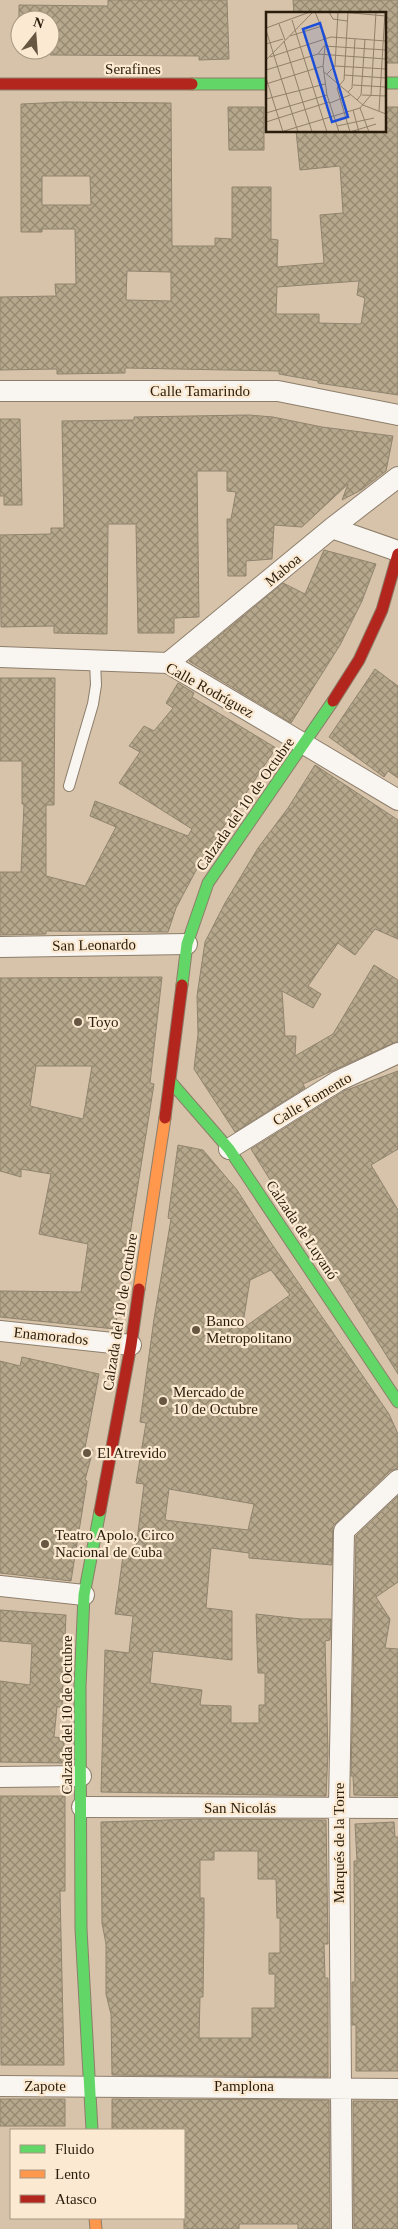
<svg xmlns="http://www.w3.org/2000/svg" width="398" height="2229" font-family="'Times New Roman',serif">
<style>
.building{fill:url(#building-cross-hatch);stroke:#90846f;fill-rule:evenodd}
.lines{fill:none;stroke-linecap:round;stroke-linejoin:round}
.lane-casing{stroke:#8d7e6b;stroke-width:12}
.street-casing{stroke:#8d7e6b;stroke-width:22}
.fast-casing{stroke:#8d7e6b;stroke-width:13}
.slow-casing{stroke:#8d7e6b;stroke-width:13}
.jam-casing{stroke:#8d7e6b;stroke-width:13}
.lane{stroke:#f9f6f2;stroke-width:10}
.street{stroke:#f9f6f2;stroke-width:20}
.fast{stroke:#63d668;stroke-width:11}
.slow{stroke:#ff974d;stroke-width:11}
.jam{stroke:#b3261e;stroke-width:11}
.poi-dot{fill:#665642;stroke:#fbe9d2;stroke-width:2}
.labels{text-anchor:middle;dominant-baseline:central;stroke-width:4.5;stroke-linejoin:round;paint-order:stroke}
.street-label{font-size:15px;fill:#291c0a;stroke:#fbe9d2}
.poi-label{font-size:15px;fill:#291c0a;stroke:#fbe9d2;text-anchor:start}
.inset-road{fill:none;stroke:#91806a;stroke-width:1}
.view{fill:#1d4ed8;fill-opacity:0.15;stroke:#1d4ed8;stroke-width:2.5}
.inset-edge{fill:none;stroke:#291c0a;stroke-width:2.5}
</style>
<defs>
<pattern id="building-cross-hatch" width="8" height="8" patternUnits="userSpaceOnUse" patternTransform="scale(1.25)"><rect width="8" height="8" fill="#b6a88d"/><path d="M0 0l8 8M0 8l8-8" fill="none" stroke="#948871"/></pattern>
</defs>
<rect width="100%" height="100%" fill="#d7c3aa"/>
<!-- building -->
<path class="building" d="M 108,0 L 227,0 L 229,59 L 199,60 L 199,56 L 50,55 L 50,20 L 19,20 L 19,5 L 108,6 Z
M 293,0 L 398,0 L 398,63 L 384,63 L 384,14 L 294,14 Z
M 64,102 L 171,103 L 172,246 L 215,246 L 215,238 L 232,239 L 232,187 L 271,187 L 271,239 L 278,240 L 277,267 L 324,263 L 320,215 L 343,213 L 340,166 L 300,170 L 296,131 L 384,131 L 384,107 L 398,107 L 398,395 L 318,383 L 318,381 L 279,374 L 279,371 L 125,368 L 125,373 L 57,374 L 57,369 L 0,370 L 0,297 L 56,296 L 55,284 L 76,284 L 75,229 L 42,229 L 42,232 L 21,232 L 21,104 ZM 42,176 L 90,176 L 91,205 L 42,205 ZM 127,271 L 171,272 L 171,301 L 126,300 ZM 359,281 L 357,295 L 365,298 L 361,324 L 319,323 L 319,314 L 276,314 L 277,287 Z
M 228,107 L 264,107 L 264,150 L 229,150 Z
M 249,415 L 273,417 L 322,427 L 393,436 L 386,471 L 361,490 L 342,500 L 348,484 L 302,527 L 274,525 L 272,559 L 246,561 L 246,576 L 228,576 L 227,519 L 231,519 L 236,492 L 227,491 L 227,471 L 197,471 L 199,617 L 174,618 L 174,633 L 138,633 L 136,524 L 108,524 L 107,634 L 54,633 L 54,626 L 1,627 L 0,535 L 51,534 L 51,528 L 64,528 L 62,421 L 134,420 L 134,417 Z
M 0,419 L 20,419 L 22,505 L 4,505 L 4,496 L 0,496 Z
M 324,550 L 376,564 L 362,601 L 340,645 L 291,723 L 189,661 L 283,583 L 305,594 Z
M 375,669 L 398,686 L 398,778 L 388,771 L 384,777 L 329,737 Z
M 0,678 L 55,678 L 54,805 L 46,805 L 46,876 L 85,886 L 116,827 L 90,816 L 95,801 L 188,836 L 192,829 L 119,783 L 140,752 L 129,746 L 144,726 L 154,731 L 173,708 L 166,703 L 178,683 L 194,693 L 192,697 L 276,748 L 201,861 L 176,908 L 168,932 L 46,931 L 46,934 L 0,935 L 0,872 L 21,872 L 24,804 L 22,804 L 22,761 L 0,761 Z
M 315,765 L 398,820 L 398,939 L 375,929 L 355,955 L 338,943 L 308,986 L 321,994 L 313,1008 L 282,991 L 285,1036 L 296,1036 L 295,1056 L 333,1034 L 374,965 L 398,980 L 398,1041 L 303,1084 L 305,1088 L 235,1132 L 194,1069 L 198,1034 L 197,996 L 205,942 L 225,903 L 258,848 L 288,808 Z
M 162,977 L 150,1083 L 154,1084 L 115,1329 L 0,1317 L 0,1291 L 81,1292 L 88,1244 L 39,1234 L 51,1174 L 21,1169 L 21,1177 L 0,1171 L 0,978 ZM 36,1066 L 92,1066 L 83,1119 L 30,1106 Z
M 398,1071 L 398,1149 L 371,1165 L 398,1210 L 398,1374 L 325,1257 L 290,1212 L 251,1149 L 344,1091 Z
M 178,1145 L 203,1150 L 237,1190 L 269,1240 L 389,1414 L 398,1434 L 398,1468 L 390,1471 L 333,1526 L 332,1565 L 249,1558 L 249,1553 L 211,1548 L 206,1608 L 232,1611 L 232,1660 L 153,1651 L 150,1683 L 202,1690 L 200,1705 L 231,1706 L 231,1723 L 259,1723 L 259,1705 L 265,1705 L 265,1673 L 258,1673 L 256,1614 L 301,1619 L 331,1619 L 330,1640 L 325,1641 L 328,1752 L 326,1796 L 101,1792 L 105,1650 L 129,1653 L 133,1616 L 115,1614 L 123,1556 L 135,1556 L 144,1484 L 136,1483 L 146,1423 L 140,1422 L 154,1319 L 171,1219 L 168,1218 ZM 271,1270 L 290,1295 L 242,1329 L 250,1280 ZM 169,1489 L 254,1504 L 248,1530 L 165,1520 Z
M 22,1357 L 99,1374 L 85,1448 L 93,1450 L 85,1480 L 87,1481 L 71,1581 L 0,1573 L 0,1361 L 20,1366 Z
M 398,1496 L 398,1582 L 376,1597 L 390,1619 L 385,1648 L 398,1649 L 398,1796 L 354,1795 L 353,1776 L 351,1776 L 356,1536 Z
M 0,1610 L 66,1615 L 62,1707 L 57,1707 L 54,1737 L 64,1738 L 64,1763 L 0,1762 L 0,1681 L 30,1685 L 32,1644 L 0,1641 Z
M 0,1796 L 65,1796 L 65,1891 L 60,1891 L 64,2065 L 1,2065 Z
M 198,1819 L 326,1820 L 328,1944 L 324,1944 L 325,1978 L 328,1978 L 328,2077 L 112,2075 L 111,2014 L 106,1994 L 106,1944 L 102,1923 L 101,1822 ZM 214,1851 L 258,1851 L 258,1879 L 276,1879 L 277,1918 L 280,1918 L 280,1953 L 269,1953 L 269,1974 L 275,1974 L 275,2008 L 252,2008 L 252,2038 L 199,2038 L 200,1997 L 203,1997 L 204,1924 L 204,1898 L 200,1898 L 200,1860 L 214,1860 Z
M 394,1822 L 395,1837 L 398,1837 L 398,2071 L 356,2071 L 356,2025 L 352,2025 L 352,1982 L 355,1982 L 354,1861 L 357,1861 L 355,1824 Z
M 0,2099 L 65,2099 L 65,2126 L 0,2126 Z
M 112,2099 L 329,2100 L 330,2229 L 298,2229 L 298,2224 L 239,2224 L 239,2229 L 184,2229 L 184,2130 L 112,2130 Z
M 353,2101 L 398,2101 L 398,2229 L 354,2229 Z"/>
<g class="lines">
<!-- lane casing -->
<g class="lane-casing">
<path id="lane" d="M 69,786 L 93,704 L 96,685 L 95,661"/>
</g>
<!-- street casing -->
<g class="street-casing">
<path id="street" d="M 0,391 L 278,391 L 398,415
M 332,528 L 398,551
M 0,657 L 168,663 L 398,800
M 168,663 L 332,528 L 398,477
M 0,947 L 187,944
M 229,1149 L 338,1081 L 398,1053
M 0,1331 L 131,1345
M 0,1586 L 84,1595
M 0,1777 L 81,1776
M 82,1807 L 398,1808
M 0,2086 L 398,2089
M 342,2229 L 339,1808 L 344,1531 L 398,1480"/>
</g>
<!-- fast casing -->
<g class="fast-casing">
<path id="fast" d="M 384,83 L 398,83
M 192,84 L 267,84
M 182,985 L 187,944 L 208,883 L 333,701
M 170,1081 L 229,1149 L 398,1402
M 92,2130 L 81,1929 L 80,1687 L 84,1595 L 100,1511"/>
</g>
<!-- slow casing -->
<g class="slow-casing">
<path id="slow" d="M 139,1289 L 165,1118
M 95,2218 L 96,2229"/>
</g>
<!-- jam casing -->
<g class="jam-casing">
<path id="jam" d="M 0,84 L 192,84
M 333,701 L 359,660 L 382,610 L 398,554
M 165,1118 L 182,985
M 100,1511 L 131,1345 L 139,1289"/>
</g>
<!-- lane -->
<use href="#lane" class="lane"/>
<!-- street -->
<use href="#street" class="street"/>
<!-- fast -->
<use href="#fast" class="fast"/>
<!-- slow -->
<use href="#slow" class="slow"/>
<!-- jam -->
<use href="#jam" class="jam"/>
</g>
<!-- markers -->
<g class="poi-dot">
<circle cx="78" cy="1022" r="5"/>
<circle cx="196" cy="1330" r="5"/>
<circle cx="163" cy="1401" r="5"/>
<circle cx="87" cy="1453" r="5"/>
<circle cx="45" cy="1544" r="5"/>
</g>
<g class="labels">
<!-- street labels -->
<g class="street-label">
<text x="133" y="69">Serafines</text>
<text x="200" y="391">Calle Tamarindo</text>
<text transform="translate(283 570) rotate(-40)">Maboa</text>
<text transform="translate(210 690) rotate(29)">Calle Rodríguez</text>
<text transform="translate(245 804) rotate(-55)">Calzada del 10 de Octubre</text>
<text transform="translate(94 945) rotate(-1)">San Leonardo</text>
<text transform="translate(312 1099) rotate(-31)">Calle Fomento</text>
<text transform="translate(302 1230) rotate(56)">Calzada de Luyanó</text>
<text transform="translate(120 1312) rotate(-81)">Calzada del 10 de Octubre</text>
<text transform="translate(51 1336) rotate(6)">Enamorados</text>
<text transform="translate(67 1715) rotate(-90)">Calzada del 10 de Octubre</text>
<text x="240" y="1808">San Nicolás</text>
<text transform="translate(339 1843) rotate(-90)">Marqués de la Torre</text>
<text x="45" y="2086">Zapote</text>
<text x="244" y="2086">Pamplona</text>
</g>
<!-- poi labels -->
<g class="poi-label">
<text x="88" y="1022">Toyo</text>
<text x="206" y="1321">Banco<tspan x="206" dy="17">Metropolitano</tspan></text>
<text x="173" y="1392">Mercado de<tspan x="173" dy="17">10 de Octubre</tspan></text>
<text x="97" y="1453">El Atrevido</text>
<text x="55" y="1535">Teatro Apolo, Circo<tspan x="55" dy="17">Nacional de Cuba</tspan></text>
</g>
</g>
<!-- overview -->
<g transform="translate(266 12)">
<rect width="120" height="120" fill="#d7c3aa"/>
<path class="inset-road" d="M 49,0 L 60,26 L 57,54 L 61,83 L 73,120M 63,0 L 67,7 L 81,9M 75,0 L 120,4M 82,0 L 78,68 L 71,76 L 84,120M 26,8 L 61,120M 13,12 L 19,28M 0,16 L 44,0M 0,18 L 32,120M 24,24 L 56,14M 18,29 L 46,120M 0,32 L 17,27M 52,42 L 58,34 L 120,38M 4,45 L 65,25 L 120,29M 0,48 L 47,0M 69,54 L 120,57M 0,58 L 52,42 L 120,47M 58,60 L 97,93 L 120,102M 61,62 L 69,54 L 72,0M 78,63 L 120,66M 0,66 L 17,120M 0,72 L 57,54M 87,73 L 120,75M 82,80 L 86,76 L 89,27M 96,83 L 120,84M 0,87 L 59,72M 91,88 L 95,83 L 99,27M 64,91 L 84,83M 94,96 L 103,120M 87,98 L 93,120M 113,99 L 119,0M 0,101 L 61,83M 0,110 L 63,90M 71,114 L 108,106M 15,120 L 94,96 L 105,83 L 110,0M 84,120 L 110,112"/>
<path class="view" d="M 54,11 L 82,105 L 66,110 L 37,17 Z"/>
<rect width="120" height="120" class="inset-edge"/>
</g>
<!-- legend -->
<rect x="10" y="2129" width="175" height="90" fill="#fbe9d2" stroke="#a79782"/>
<rect x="20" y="2145" width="25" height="8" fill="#63d668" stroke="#a79782"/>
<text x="55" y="2154" font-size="15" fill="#291c0a">Fluido</text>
<rect x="20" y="2170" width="25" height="8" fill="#ff974d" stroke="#a79782"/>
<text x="55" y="2179" font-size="15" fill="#291c0a">Lento</text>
<rect x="20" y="2195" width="25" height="8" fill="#b3261e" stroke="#a79782"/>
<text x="55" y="2204" font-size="15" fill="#291c0a">Atasco</text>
<!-- north arrow -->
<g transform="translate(35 35) rotate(17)"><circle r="24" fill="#fbe9d2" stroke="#a79782"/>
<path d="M0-4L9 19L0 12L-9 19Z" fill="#665642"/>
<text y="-8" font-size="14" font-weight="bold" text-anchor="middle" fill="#291c0a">N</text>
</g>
</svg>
